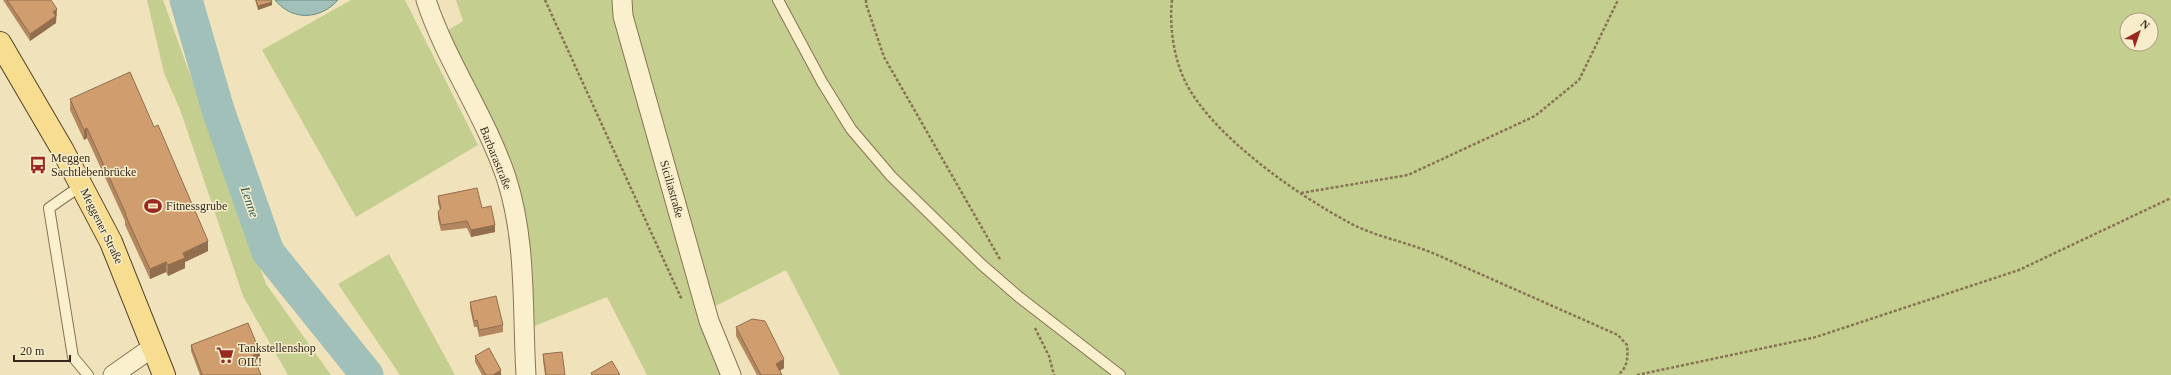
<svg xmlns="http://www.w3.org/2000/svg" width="2171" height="375" font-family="Georgia,serif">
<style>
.green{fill:#c3ce8f;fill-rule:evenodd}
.water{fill:#a0c0b9;stroke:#678e86}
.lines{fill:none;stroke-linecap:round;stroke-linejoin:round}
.river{stroke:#a0c0b9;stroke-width:33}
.lane-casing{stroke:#887354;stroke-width:12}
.street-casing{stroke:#887354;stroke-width:21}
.primary-casing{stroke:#544029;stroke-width:24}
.path{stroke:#887354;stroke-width:2.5;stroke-dasharray:3 2;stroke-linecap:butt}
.lane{stroke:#fbf0ce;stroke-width:10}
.street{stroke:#fbf0ce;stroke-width:19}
.primary{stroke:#f7dd8f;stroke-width:22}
.wall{fill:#b3875f}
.shaded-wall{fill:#926e4e}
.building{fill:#d09d6f;stroke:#926e4e}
.labels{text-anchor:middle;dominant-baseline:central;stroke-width:3;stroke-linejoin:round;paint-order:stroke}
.poi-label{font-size:12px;fill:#36291a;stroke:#f7edcb;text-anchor:start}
.street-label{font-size:12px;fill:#36291a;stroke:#f7edcb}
.water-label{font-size:13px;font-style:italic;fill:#285756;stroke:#f7edcb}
</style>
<rect width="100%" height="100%" fill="#f0e3bb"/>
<!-- green -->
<path class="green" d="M 147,0 L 163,0 L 266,284 L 331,375 L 288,375 L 243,296 L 181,112 L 164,73 Z
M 351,0 L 405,0 L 478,145 L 356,217 L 262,50 Z
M 456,0 L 2171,0 L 2171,375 L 840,375 L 786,270 L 700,314 L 732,375 L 647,375 L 607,297 L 532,327 L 524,209 L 513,176 L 442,34 L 463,21 ZM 2127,20 L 2151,20 L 2151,44 L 2127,44 Z
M 389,254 L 455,375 L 400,375 L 338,284 Z"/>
<!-- water -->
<path class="water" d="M 275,0 L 338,0 C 320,20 292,21 275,0 Z"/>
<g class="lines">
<!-- river -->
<path class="river" d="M 186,0 L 218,110 L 268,252 L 367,375"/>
<!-- lane casing -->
<g class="lane-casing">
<path id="lane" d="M 778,0 L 822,82 L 851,129 L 891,176 L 981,264 L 1019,297 L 1120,375
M 82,185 L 49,208 L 73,357 L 88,375"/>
</g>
<!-- street casing -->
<g class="street-casing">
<path id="street" d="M 426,0 C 446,61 485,115 506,177 C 527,241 522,309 526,375
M 622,0 L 623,16 L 709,321 L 731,375
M 113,375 L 153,347"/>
</g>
<!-- primary casing -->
<g class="primary-casing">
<path id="primary" d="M 0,43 L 62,149 L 111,242 L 164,375"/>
</g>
<!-- path -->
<path class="path" d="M 545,0 L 682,300
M 866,0 L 866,4 L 884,57 L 1001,261
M 1172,0 C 1169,27 1174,59 1186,83 C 1213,136 1297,195 1350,223 C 1376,237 1407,242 1435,254 C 1496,281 1557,308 1618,335 L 1627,345 C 1628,357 1628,367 1618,375
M 1301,193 L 1408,175 L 1535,116 L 1579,80 L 1618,0
M 1035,328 L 1049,356 L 1054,375
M 1637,375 L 1816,337 L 2019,270 L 2171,198"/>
<!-- lane -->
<use href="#lane" class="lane"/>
<!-- street -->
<use href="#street" class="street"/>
<!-- primary -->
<use href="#primary" class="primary"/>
</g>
<!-- wall -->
<path class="wall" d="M 3,0 L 51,0 L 57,16 L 56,16 L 56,23 L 30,41 Z
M 255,0 L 271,0 L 272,5 L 258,10 Z
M 70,99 L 208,251 L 185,262 L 185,268 L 168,276 L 166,272 L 150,279 L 125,225 L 125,221 L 87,138 L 84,140 L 70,110 Z
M 438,196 L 482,208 L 495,232 L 471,237 L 467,228 L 441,231 L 438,219 L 438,212 L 440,210 L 438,203 Z
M 470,302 L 503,325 L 503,332 L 479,337 L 477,327 L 474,327 L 470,308 Z
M 736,327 L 784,368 L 780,371 L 782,375 L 757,375 L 736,336 Z
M 191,345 L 260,358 L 255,360 L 261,375 L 200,375 L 191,351 Z
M 543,354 L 565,375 L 545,375 L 543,361 Z
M 475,356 L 501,375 L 482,375 L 475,362 Z"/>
<!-- shaded-wall -->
<path class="shaded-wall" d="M 272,2 L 272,5 L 258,10 L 258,6 Z
M 57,9 L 56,23 L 30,41 L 30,34 L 53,12 Z
M 87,128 L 87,138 L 84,140 L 84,130 Z
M 495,225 L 495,232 L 471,237 L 471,230 Z
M 208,241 L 208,251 L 185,262 L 185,268 L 168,276 L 168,265 L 183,253 Z
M 166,262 L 166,272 L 150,279 L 150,269 Z
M 260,352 L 260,358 L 253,361 L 253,355 Z
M 784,359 L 784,368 L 776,373 L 776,364 Z
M 501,370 L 501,375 L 493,375 Z"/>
<!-- building -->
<path class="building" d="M 7,0 L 51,0 L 57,9 L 53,12 L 56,16 L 30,34 Z
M 256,0 L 271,0 L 272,2 L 258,6 Z
M 130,72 L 154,127 L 158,125 L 208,241 L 183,253 L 185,258 L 168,265 L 166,262 L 150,269 L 125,214 L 126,214 L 87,128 L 84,130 L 70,99 Z
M 477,188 L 482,208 L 491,206 L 495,225 L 471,230 L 467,221 L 441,225 L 438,212 L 441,208 L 438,196 Z
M 496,296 L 503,325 L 479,330 L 477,320 L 474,321 L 470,302 Z
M 752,319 L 765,321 L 784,359 L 776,364 L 782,375 L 761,375 L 736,327 Z
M 248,323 L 260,352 L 253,355 L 261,375 L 201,375 L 202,374 L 191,345 Z
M 489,348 L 501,370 L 493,375 L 486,375 L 475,356 Z
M 562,352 L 565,375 L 546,375 L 543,354 Z
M 612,361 L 620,375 L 592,375 L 591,373 Z"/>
<!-- icons -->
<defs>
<g id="bus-bare" transform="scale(1.38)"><path d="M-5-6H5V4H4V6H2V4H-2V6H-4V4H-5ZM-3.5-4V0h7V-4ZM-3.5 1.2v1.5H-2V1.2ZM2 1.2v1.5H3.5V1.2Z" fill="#992821" stroke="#f7edcb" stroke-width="2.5" paint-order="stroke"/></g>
<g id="stadium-bare" transform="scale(1.38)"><path d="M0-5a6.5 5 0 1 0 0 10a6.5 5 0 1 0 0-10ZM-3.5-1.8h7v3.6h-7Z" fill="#992821" stroke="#f7edcb" stroke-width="2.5" paint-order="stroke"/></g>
<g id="supermarket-bare" transform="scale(1.38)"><path d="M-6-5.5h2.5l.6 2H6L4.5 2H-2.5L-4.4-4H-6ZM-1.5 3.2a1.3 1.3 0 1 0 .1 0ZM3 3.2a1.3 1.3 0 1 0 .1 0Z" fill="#992821" stroke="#f7edcb" stroke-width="2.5" paint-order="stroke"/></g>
</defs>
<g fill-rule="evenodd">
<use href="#bus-bare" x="38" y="165"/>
<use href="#stadium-bare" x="153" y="206"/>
<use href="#supermarket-bare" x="225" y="355"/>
</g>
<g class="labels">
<!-- poi labels -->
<g class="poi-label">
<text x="51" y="158">Meggen<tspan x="51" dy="14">Sachtlebenbrücke</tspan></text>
<text x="166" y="206">Fitnessgrube</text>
<text x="238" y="348">Tankstellenshop<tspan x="238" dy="14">OIL!</tspan></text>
</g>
<!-- street labels -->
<g class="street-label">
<text transform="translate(496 158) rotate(68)">Barbarastraße</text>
<text transform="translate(672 189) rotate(74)">Siciliastraße</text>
<text transform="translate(102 226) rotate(64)">Meggener Straße</text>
</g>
<!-- water labels -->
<g class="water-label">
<text transform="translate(250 202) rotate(71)">Lenne</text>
</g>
</g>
<!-- north arrow -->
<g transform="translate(2139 32) rotate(40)"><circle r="19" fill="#f7edcb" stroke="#aa9f84"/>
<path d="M0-3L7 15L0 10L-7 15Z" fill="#992821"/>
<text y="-6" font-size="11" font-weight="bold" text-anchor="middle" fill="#36291a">N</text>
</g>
<!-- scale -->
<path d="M14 355v6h56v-6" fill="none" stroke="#36291a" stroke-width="2"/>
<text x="20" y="355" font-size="12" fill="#36291a" stroke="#f7edcb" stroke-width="3" paint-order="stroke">20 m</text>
</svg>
